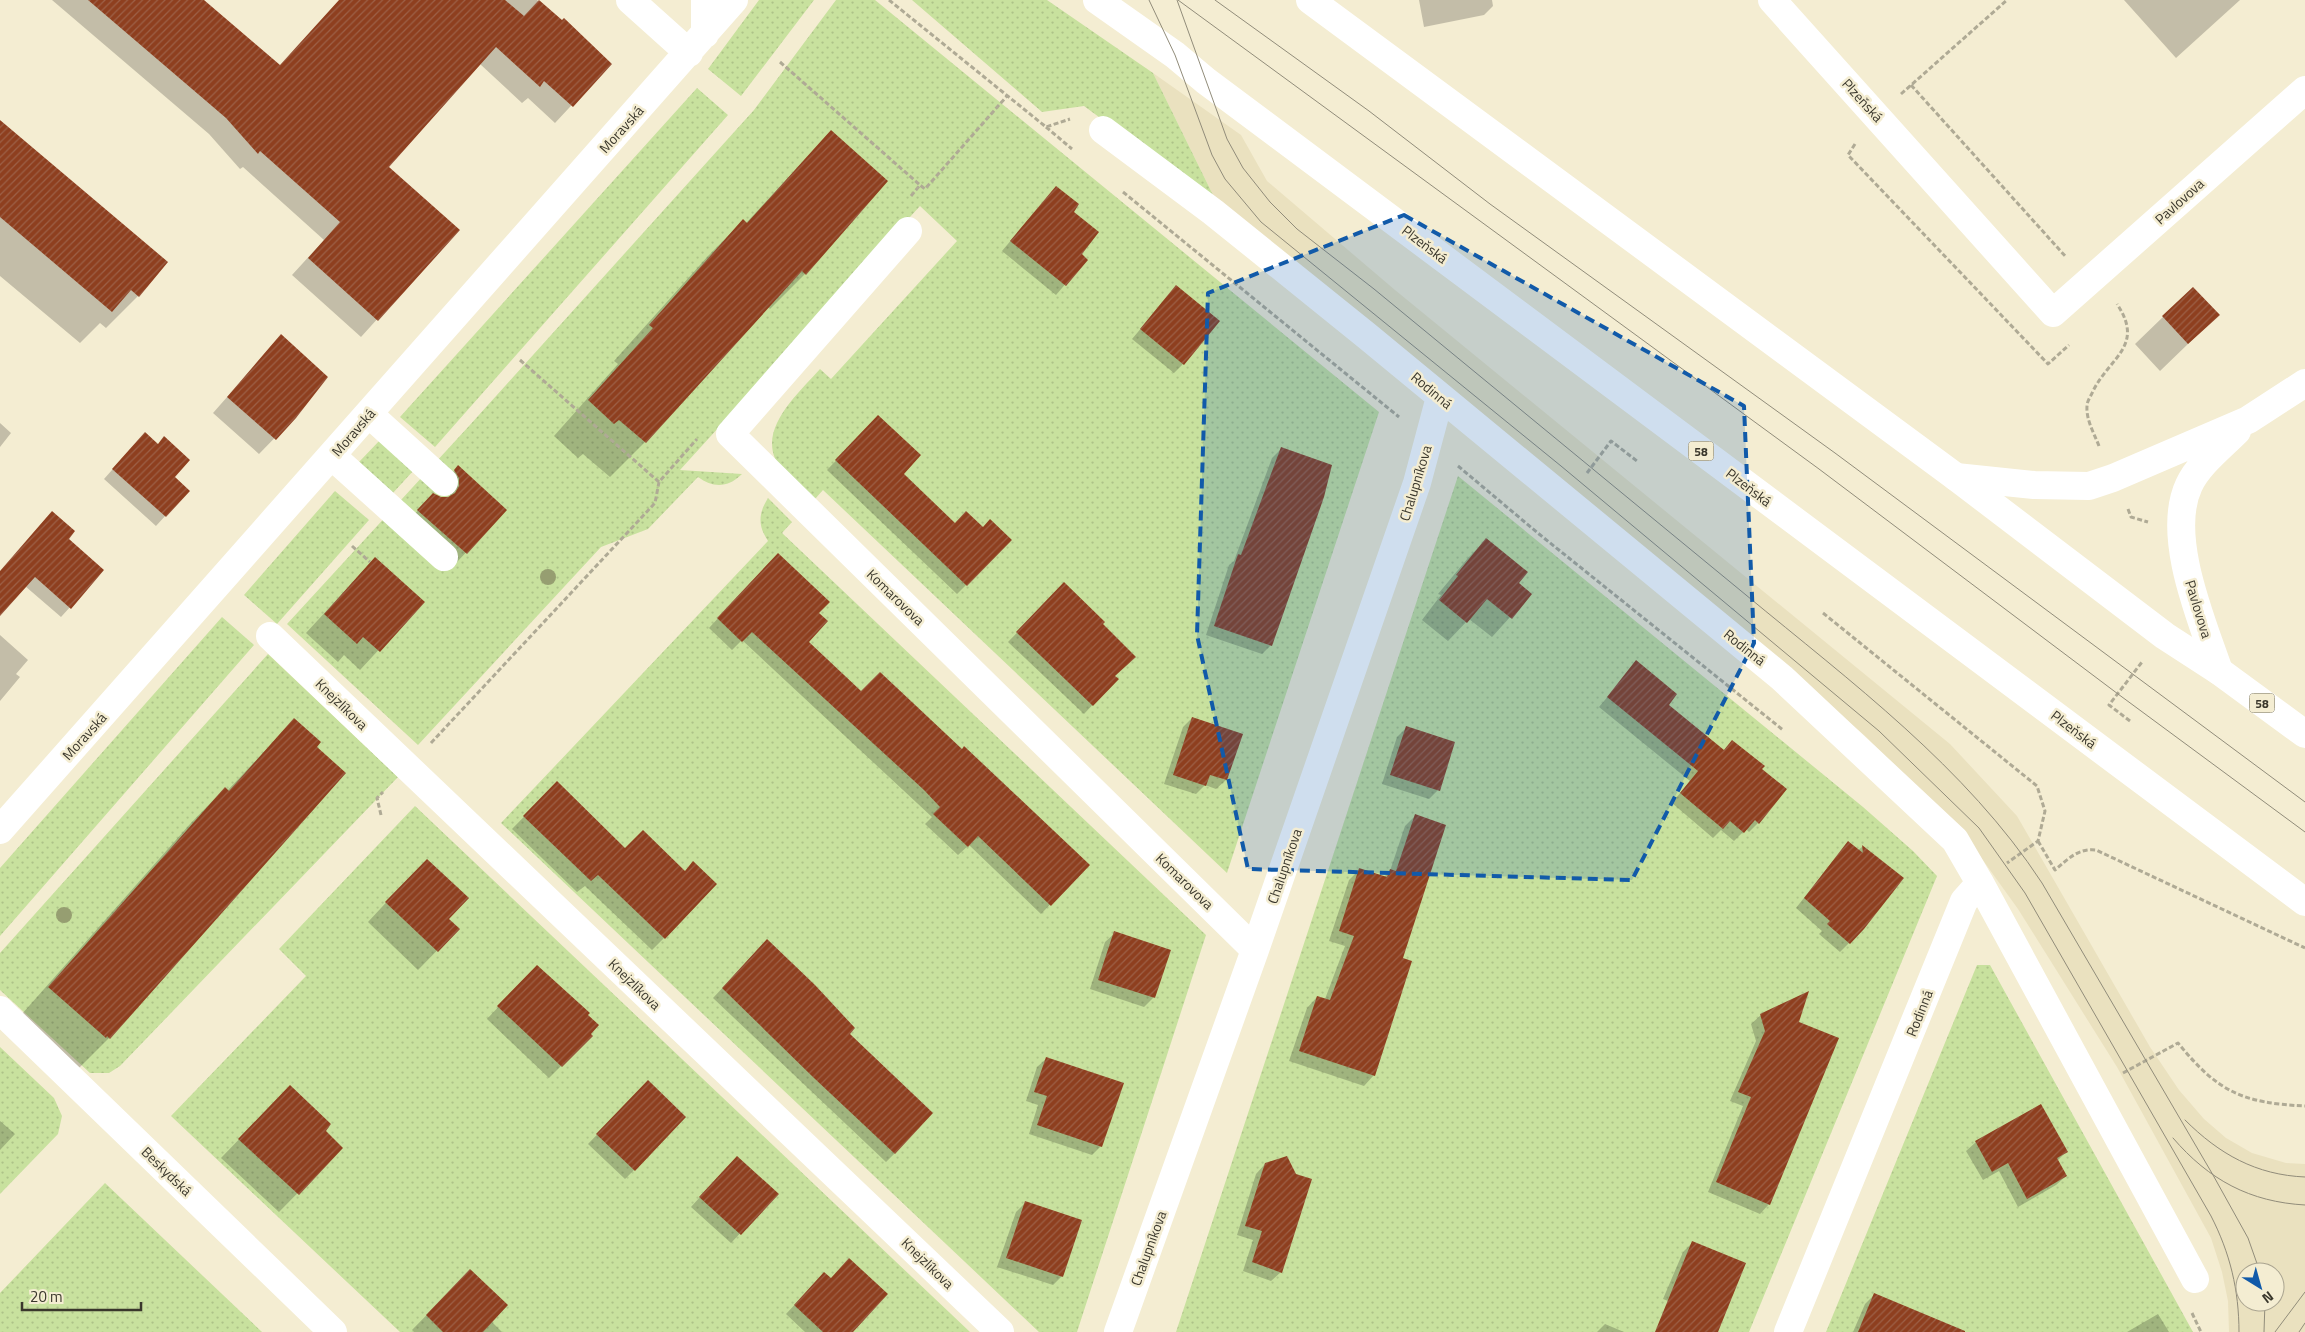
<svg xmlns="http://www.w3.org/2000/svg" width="2305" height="1332" font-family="'Titillium Web',sans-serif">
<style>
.built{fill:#eae1bf;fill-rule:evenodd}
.grass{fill:url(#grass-dots)}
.shadow{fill:#0003}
.building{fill:url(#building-hatch)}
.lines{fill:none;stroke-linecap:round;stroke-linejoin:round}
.path{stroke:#afaa95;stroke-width:3;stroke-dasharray:5 2.5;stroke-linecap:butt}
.minor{stroke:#fff;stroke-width:28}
.major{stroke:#fff;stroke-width:28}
.tram{stroke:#918c7a;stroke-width:1}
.tree{fill:#969e71}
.marked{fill:#115aa9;fill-opacity:0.2;stroke:#115aa9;stroke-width:4;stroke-dasharray:10 6;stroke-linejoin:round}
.labels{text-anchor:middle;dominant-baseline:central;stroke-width:5;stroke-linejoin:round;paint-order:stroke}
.shield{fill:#f4edd2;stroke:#726e5e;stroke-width:1}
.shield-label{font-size:12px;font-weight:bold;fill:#3a372c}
.street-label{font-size:14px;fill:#3a372c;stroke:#f4edd2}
</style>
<defs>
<pattern id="grass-dots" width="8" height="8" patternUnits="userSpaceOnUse" patternTransform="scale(1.25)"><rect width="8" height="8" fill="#c8e19e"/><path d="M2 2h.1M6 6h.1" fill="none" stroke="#adc288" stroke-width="1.8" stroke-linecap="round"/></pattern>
<pattern id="building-hatch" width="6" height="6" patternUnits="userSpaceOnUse" patternTransform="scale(1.25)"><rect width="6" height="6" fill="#8e3f1f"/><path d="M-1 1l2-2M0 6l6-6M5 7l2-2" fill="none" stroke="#9c6047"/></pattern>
</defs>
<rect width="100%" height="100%" fill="#f4edd2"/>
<!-- built -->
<path class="built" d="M 1153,73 L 1241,135 L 1267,181 L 1395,290 L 1950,744 L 2017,816 L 2150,1047 L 2179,1090 L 2204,1119 L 2226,1138 L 2252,1153 L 2286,1163 L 2305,1164 L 2305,1332 L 2229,1332 L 2228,1301 L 2222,1272 L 2211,1238 L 2117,1067 L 2018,909 L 1962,831 L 1864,735 L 1446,383 L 1213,195 ZM 2245,1272 L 2275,1272 L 2275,1302 L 2245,1302 Z"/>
<!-- grass -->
<path class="grass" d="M 759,0 L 814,0 L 741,96 L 708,69 Z
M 836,0 L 875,0 L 1379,412 L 1227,873 L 823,490 L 814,500 C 803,491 792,481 783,471 C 751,434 797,395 820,369 L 831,379 L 957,241 L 920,206 L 680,470 L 742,474 C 728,488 713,488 698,477 L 648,529 L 601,547 L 418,745 L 287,624 L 469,426 L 754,110 Z
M 912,0 L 1047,0 L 1153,73 L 1213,195 L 1145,151 L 1084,106 L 1042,112 Z
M 697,88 L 728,115 L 435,447 L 400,417 Z
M 381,439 L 414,470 L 392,494 L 359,462 Z
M 1458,476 L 1863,807 L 1913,851 L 1937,876 L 1749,1332 L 1176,1332 Z
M 335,491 L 369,520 L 277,624 L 244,595 Z
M 768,498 L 792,522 L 782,533 L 1206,935 L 1077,1332 L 1039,1332 L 501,823 L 768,541 C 758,526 758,514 768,498 Z
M 222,617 L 254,645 L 0,936 L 0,868 Z
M 268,654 L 398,777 L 120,1066 L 109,1073 L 90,1073 L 0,990 L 0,953 Z
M 415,806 L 970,1332 L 400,1332 L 171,1116 L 306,976 L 279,949 Z
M 1977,965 L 1990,965 L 2193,1332 L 1826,1332 Z
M 0,1047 L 54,1098 L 62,1116 L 58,1134 L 0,1194 Z
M 105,1183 L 262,1332 L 0,1332 L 0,1293 Z"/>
<!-- shadow -->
<path class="shadow" d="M 52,0 L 202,0 L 280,66 L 340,0 L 537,0 L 610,64 L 555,123 L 528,98 L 522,103 L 480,64 L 387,167 L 458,230 L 361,337 L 292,275 L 324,240 L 243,167 L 240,169 L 209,134 Z
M 1419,0 L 1492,0 L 1493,6 L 1484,15 L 1424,27 Z
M 2124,0 L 2240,0 L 2176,58 Z
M 0,121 L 167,262 L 138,296 L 106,328 L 100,323 L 80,343 L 0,276 Z
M 831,132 L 805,274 L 770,309 L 768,307 L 645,442 L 610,477 L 583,454 L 578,458 L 554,436 L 618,364 L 614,361 L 708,256 L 743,221 L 746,223 Z
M 1056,187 L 1072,212 L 1080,254 L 1086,260 L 1056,295 L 1002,251 Z
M 1176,287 L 1183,364 L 1174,373 L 1132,339 Z
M 2193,288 L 2218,315 L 2160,371 L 2135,344 Z
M 281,336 L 295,417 L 259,454 L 213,413 Z
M 878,417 L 902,474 L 966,585 L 957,594 L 827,470 Z
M 0,423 L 11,433 L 0,447 Z
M 136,443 L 188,491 L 156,526 L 104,479 Z
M 1281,449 L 1271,645 L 1262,654 L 1206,635 L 1229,565 L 1234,561 L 1272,458 Z
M 458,467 L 506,510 L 457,562 L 409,520 L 424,504 L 449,498 L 450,496 L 449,476 Z
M 67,539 L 103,571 L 61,617 L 25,586 L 0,572 Z
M 1487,539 L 1517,583 L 1531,594 L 1492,637 L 1469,619 L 1448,641 L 1422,620 L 1441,595 L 1438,594 L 1468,558 Z
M 375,558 L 423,602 L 360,670 L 344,655 L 338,662 L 306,633 Z
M 769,563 L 818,613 L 807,642 L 861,693 L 1088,865 L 1041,914 L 969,845 L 958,855 L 925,824 L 932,817 L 742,640 L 732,650 L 709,628 Z
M 1065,584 L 1101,624 L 1114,677 L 1117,679 L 1084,714 L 1008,642 Z
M 0,635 L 28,660 L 16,674 L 20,677 L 0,701 Z
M 1637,662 L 1667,705 L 1723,751 L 1732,741 L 1761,769 L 1758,823 L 1749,832 L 1746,829 L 1734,841 L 1721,830 L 1713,838 L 1672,803 L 1690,781 L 1599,707 Z
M 1192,718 L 1241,734 L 1226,780 L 1216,789 L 1205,785 L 1196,794 L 1164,784 L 1183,727 Z
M 294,720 L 316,747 L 109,1038 L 74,1073 L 14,1023 L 190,824 L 225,788 L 227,791 Z
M 1406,728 L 1438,790 L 1429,799 L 1382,784 L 1397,737 Z
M 557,783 L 664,938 L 652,950 L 585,886 L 577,892 L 512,829 Z
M 1415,816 L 1402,959 L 1374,1075 L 1364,1086 L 1289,1061 L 1307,1008 L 1317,997 L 1325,999 L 1345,946 L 1329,941 L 1349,880 L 1360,869 L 1384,877 L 1390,871 L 1405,826 Z
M 1848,842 L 1858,850 L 1862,847 L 1902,878 L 1863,929 L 1840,952 L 1819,934 L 1822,931 L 1796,908 Z
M 408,879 L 458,929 L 418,970 L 368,922 Z
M 1115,933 L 1169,951 L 1153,998 L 1144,1007 L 1090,989 L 1105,942 Z
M 758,950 L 849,1034 L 895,1153 L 886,1162 L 713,998 Z
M 525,979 L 591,1036 L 549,1078 L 487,1019 Z
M 1761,1015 L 1797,1022 L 1769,1204 L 1760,1214 L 1708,1192 L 1743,1106 L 1730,1101 L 1756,1041 L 1751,1024 Z
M 1047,1058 L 1101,1146 L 1092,1155 L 1029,1134 L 1038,1105 L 1026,1101 L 1037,1067 Z
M 648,1082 L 634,1170 L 625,1179 L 588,1144 Z
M 272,1105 L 342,1148 L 279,1212 L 221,1158 Z
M 0,1121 L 15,1134 L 0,1150 Z
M 1976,1142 L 2066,1152 L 2057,1161 L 2066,1176 L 2056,1185 L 2018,1207 L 1999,1171 L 1983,1180 L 1966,1151 Z
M 1265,1164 L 1281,1272 L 1271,1281 L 1243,1271 L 1253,1240 L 1237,1235 L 1256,1174 Z
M 728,1166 L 777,1194 L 731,1243 L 691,1207 Z
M 1025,1203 L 1062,1276 L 1053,1285 L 997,1267 L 1016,1212 Z
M 1692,1243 L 1716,1320 L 1663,1299 L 1683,1252 Z
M 830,1279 L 851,1332 L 805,1332 L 786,1314 L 815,1283 Z
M 456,1285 L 491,1321 L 502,1332 L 414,1332 L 412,1330 Z
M 1874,1295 L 1948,1332 L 1853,1332 L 1865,1304 Z
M 2158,1314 L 2169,1332 L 2127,1332 Z
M 1605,1324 L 1624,1332 L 1597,1332 Z"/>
<!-- building -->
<path class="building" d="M 88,0 L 204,0 L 280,65 L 339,0 L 505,0 L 524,16 L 539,0 L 562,20 L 564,18 L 612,64 L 573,107 L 544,81 L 540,87 L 496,47 L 389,167 L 460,230 L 378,321 L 308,258 L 340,222 L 260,151 L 258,154 L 226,118 Z
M 0,120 L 168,262 L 139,297 L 131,290 L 112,312 L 0,217 Z
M 831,130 L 888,181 L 806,275 L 802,271 L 646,443 L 619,420 L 614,424 L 588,400 L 653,328 L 649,325 L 743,219 L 747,223 Z
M 1056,186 L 1079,204 L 1074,212 L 1099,232 L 1082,254 L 1088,260 L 1066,286 L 1010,241 Z
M 1176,285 L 1220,321 L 1184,365 L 1140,329 Z
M 2193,287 L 2220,315 L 2188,344 L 2162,316 Z
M 281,334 L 328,377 L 296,418 L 276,440 L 227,397 Z
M 878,415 L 921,455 L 904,474 L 955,523 L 966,511 L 983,527 L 990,519 L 1012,540 L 967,586 L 835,460 Z
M 145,432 L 158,444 L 164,436 L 190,460 L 175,477 L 190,491 L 166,517 L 112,469 Z
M 1281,447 L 1332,465 L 1324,497 L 1272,646 L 1214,626 L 1238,554 L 1241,555 Z
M 458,465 L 507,510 L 467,554 L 417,510 L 433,493 L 441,497 L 448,497 L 455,493 L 459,486 L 459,478 L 454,470 Z
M 52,511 L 75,531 L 69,539 L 104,570 L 71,609 L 35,577 L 0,616 L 0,571 Z
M 1486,538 L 1528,572 L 1519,583 L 1532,594 L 1512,619 L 1487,599 L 1467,623 L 1439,600 L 1458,576 L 1456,575 Z
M 778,553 L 830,602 L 819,613 L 828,621 L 809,642 L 861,691 L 880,672 L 962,749 L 964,746 L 1090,865 L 1051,906 L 978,836 L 968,847 L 933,814 L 940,807 L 924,790 L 752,632 L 742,642 L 717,618 Z
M 375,557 L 425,602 L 380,652 L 363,637 L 357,644 L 324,614 Z
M 1064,582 L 1105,622 L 1103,624 L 1136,657 L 1115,676 L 1119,679 L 1093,706 L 1016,632 Z
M 1636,660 L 1677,694 L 1669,705 L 1724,750 L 1732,740 L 1765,766 L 1762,769 L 1787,789 L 1759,824 L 1755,820 L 1744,833 L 1730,821 L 1723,829 L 1680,793 L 1698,771 L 1607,697 Z
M 1192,717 L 1243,734 L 1227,780 L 1210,775 L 1206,786 L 1173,775 Z
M 294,718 L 321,742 L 317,747 L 346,773 L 110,1039 L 107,1036 L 106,1038 L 48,987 L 225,787 L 229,791 Z
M 1406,726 L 1455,742 L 1440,791 L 1390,775 Z
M 557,781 L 625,848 L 643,830 L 685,871 L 693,861 L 717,884 L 665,939 L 598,875 L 591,881 L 523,816 Z
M 1415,814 L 1446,825 L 1403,958 L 1412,961 L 1375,1076 L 1299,1051 L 1317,996 L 1330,1000 L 1354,936 L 1339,931 L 1359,868 L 1387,877 L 1390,869 L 1396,871 Z
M 1848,841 L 1863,853 L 1862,845 L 1904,878 L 1864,929 L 1850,944 L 1827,924 L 1830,921 L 1804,898 Z
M 427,859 L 469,898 L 449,919 L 460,929 L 438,952 L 385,902 Z
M 1114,931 L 1171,950 L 1155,998 L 1098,980 Z
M 767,939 L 815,985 L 855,1028 L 850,1034 L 933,1113 L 895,1154 L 814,1078 L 722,988 Z
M 537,965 L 590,1013 L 588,1015 L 599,1025 L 591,1034 L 593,1036 L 562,1067 L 497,1006 Z
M 1809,991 L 1799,1022 L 1839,1038 L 1770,1205 L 1716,1182 L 1751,1097 L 1738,1092 L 1765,1031 L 1760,1014 Z
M 1046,1057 L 1124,1083 L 1102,1147 L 1037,1125 L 1047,1096 L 1034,1092 Z
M 648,1080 L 686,1117 L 635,1171 L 596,1134 Z
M 290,1085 L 331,1124 L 326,1131 L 343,1148 L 299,1195 L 238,1139 Z
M 2041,1104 L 2068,1152 L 2057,1158 L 2067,1176 L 2027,1199 L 2008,1163 L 1992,1172 L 1975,1141 Z
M 737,1156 L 779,1194 L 741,1235 L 699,1197 Z
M 1287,1156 L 1296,1174 L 1312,1179 L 1282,1273 L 1252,1262 L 1262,1231 L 1245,1226 L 1265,1163 Z
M 1025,1201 L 1082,1220 L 1063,1277 L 1006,1258 Z
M 1692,1241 L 1746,1263 L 1718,1332 L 1655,1332 Z
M 849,1258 L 888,1294 L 853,1332 L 823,1332 L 794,1305 L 824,1272 L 831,1278 Z
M 470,1269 L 508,1305 L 483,1332 L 443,1332 L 426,1315 Z
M 1874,1293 L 1965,1331 L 1965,1332 L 1858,1332 Z"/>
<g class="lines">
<!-- path -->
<path class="path" d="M 889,0 L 1046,127 L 1070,119
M 780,62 L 920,185
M 1911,85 L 2066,257
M 1901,94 L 2007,0
M 1046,127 L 1072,149
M 1855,144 L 1848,155 L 2048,364 L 2069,345
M 1123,192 L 1399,417
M 911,196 L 920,185 L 925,189 L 1007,96
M 520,360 L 659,482 L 697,439
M 2099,446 C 2094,433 2086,420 2087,406 C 2087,401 2091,396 2093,391 C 2110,357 2145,346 2117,304
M 1458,466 L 1539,534 L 1783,730
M 1587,473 L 1611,441 L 1637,461
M 2128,509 L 2131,517 L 2148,522
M 352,546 L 370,562
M 1823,613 L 2037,786 L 2045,811 L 2038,841 L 2007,863
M 2130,721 L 2109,705 L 2142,662
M 431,743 L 655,503 L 659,482
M 381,815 L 377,798 L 383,792
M 2038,841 L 2055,870 C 2068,859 2078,848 2096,850 L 2305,948
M 2123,1073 L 2178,1043 C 2218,1092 2242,1103 2305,1106
M 2192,1313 L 2201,1332"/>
<!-- minor -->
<path class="minor" d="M 630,0 L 689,53
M 1772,0 L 2053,313 L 2305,90
M 705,34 L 705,0
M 1103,130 L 1213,212 L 1367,336 L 1782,678 L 1955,840 L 1980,883 L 2195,1279
M 908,231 L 730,434 L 1255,950
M 369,414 L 444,482
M 332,456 L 444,557
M 1956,477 L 2034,485 L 2089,486 L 2113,478 L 2248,420 L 2305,383
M 270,636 L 1000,1332
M 2219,671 C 2202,621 2165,536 2189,485 C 2198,465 2221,447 2237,431
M 0,830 L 734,0
M 0,1010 L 333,1332
M 1118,1332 L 1255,950 L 1417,483 L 1440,397
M 1788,1332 L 1964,901 L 1980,883"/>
<!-- major -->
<path class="major" d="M 1097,0 L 1175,55 L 1206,81 L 2305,902
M 1310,0 L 1956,477 L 2165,636 L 2219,671 L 2305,734"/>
<!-- tram -->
<path class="tram" d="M 1149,0 L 1175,55 L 1212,155 L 1225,179 L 1261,222 L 1561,466 L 1879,731 L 1979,828 L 2025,893 L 2211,1216 C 2230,1253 2239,1290 2239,1332
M 1177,0 L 1227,139 L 1243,168 L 1270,202 L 1297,229 L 1374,289 C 1498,391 1622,493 1746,595 C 1851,682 1966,767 2042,883 L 2213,1175 L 2248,1238 L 2260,1272
M 1178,0 L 1819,469 L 2118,694 L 2305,832
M 1215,0 L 1369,111 L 1490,204 L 1835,453 L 2305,802
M 2185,1120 C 2219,1154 2256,1175 2305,1177
M 2173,1138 C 2209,1180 2250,1202 2305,1205
M 2264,1332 L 2265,1302
M 2275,1332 L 2305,1292
M 2299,1332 L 2305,1323"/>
</g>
<!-- trees -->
<g class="tree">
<circle cx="548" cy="577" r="8"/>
<circle cx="64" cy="915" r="8"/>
</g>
<!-- marked area -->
<path class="marked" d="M 1404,215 L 1744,406 L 1754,643 L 1632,880 L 1248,869 L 1197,635 L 1208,293 Z"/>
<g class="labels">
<!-- shield labels -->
<g class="shield">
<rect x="1688.5" y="441.5" width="25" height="19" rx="4"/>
<rect x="2249.5" y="693.5" width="25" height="19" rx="4"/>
</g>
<g class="shield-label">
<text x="1701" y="451">58</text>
<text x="2262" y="703">58</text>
</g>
<!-- street labels -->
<g class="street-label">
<text transform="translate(1863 100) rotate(48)">Plzeňská</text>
<text transform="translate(621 129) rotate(-48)">Moravská</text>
<text transform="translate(2179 201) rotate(-42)">Pavlovova</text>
<text transform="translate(1425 244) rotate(37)">Plzeňská</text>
<text transform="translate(1432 390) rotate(40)">Rodinná</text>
<text transform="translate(353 432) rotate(-49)">Moravská</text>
<text transform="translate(1415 483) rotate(-73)">Chalupníkova</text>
<text transform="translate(1749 487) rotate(37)">Plzeňská</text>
<text transform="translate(896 597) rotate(44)">Komarovova</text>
<text transform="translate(2199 609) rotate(73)">Pavlovova</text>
<text transform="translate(1745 647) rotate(39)">Rodinná</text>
<text transform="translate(342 704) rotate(44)">Knejzlíkova</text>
<text transform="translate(2074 729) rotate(37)">Plzeňská</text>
<text transform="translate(84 736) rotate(-48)">Moravská</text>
<text transform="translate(1284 866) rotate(-71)">Chalupníkova</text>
<text transform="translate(1185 881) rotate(44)">Komarovova</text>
<text transform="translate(635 984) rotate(44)">Knejzlíkova</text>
<text transform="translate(1919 1013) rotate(-68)">Rodinná</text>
<text transform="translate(167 1171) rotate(44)">Beskydská</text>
<text transform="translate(1148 1248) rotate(-70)">Chalupníkova</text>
<text transform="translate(928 1263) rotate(44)">Knejzlíkova</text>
</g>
</g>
<!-- north arrow -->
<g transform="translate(2260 1287) rotate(143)"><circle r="24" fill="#f4edd2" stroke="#aaa490"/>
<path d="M0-4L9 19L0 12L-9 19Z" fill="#115aa9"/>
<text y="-8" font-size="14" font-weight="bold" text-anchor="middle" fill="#3a372c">N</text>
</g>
<!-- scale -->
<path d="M22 1302v8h119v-8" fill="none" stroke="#3a372c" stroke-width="2.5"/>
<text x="30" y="1302" font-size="15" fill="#3a372c" stroke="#f4edd2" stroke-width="4" paint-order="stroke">20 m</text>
</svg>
